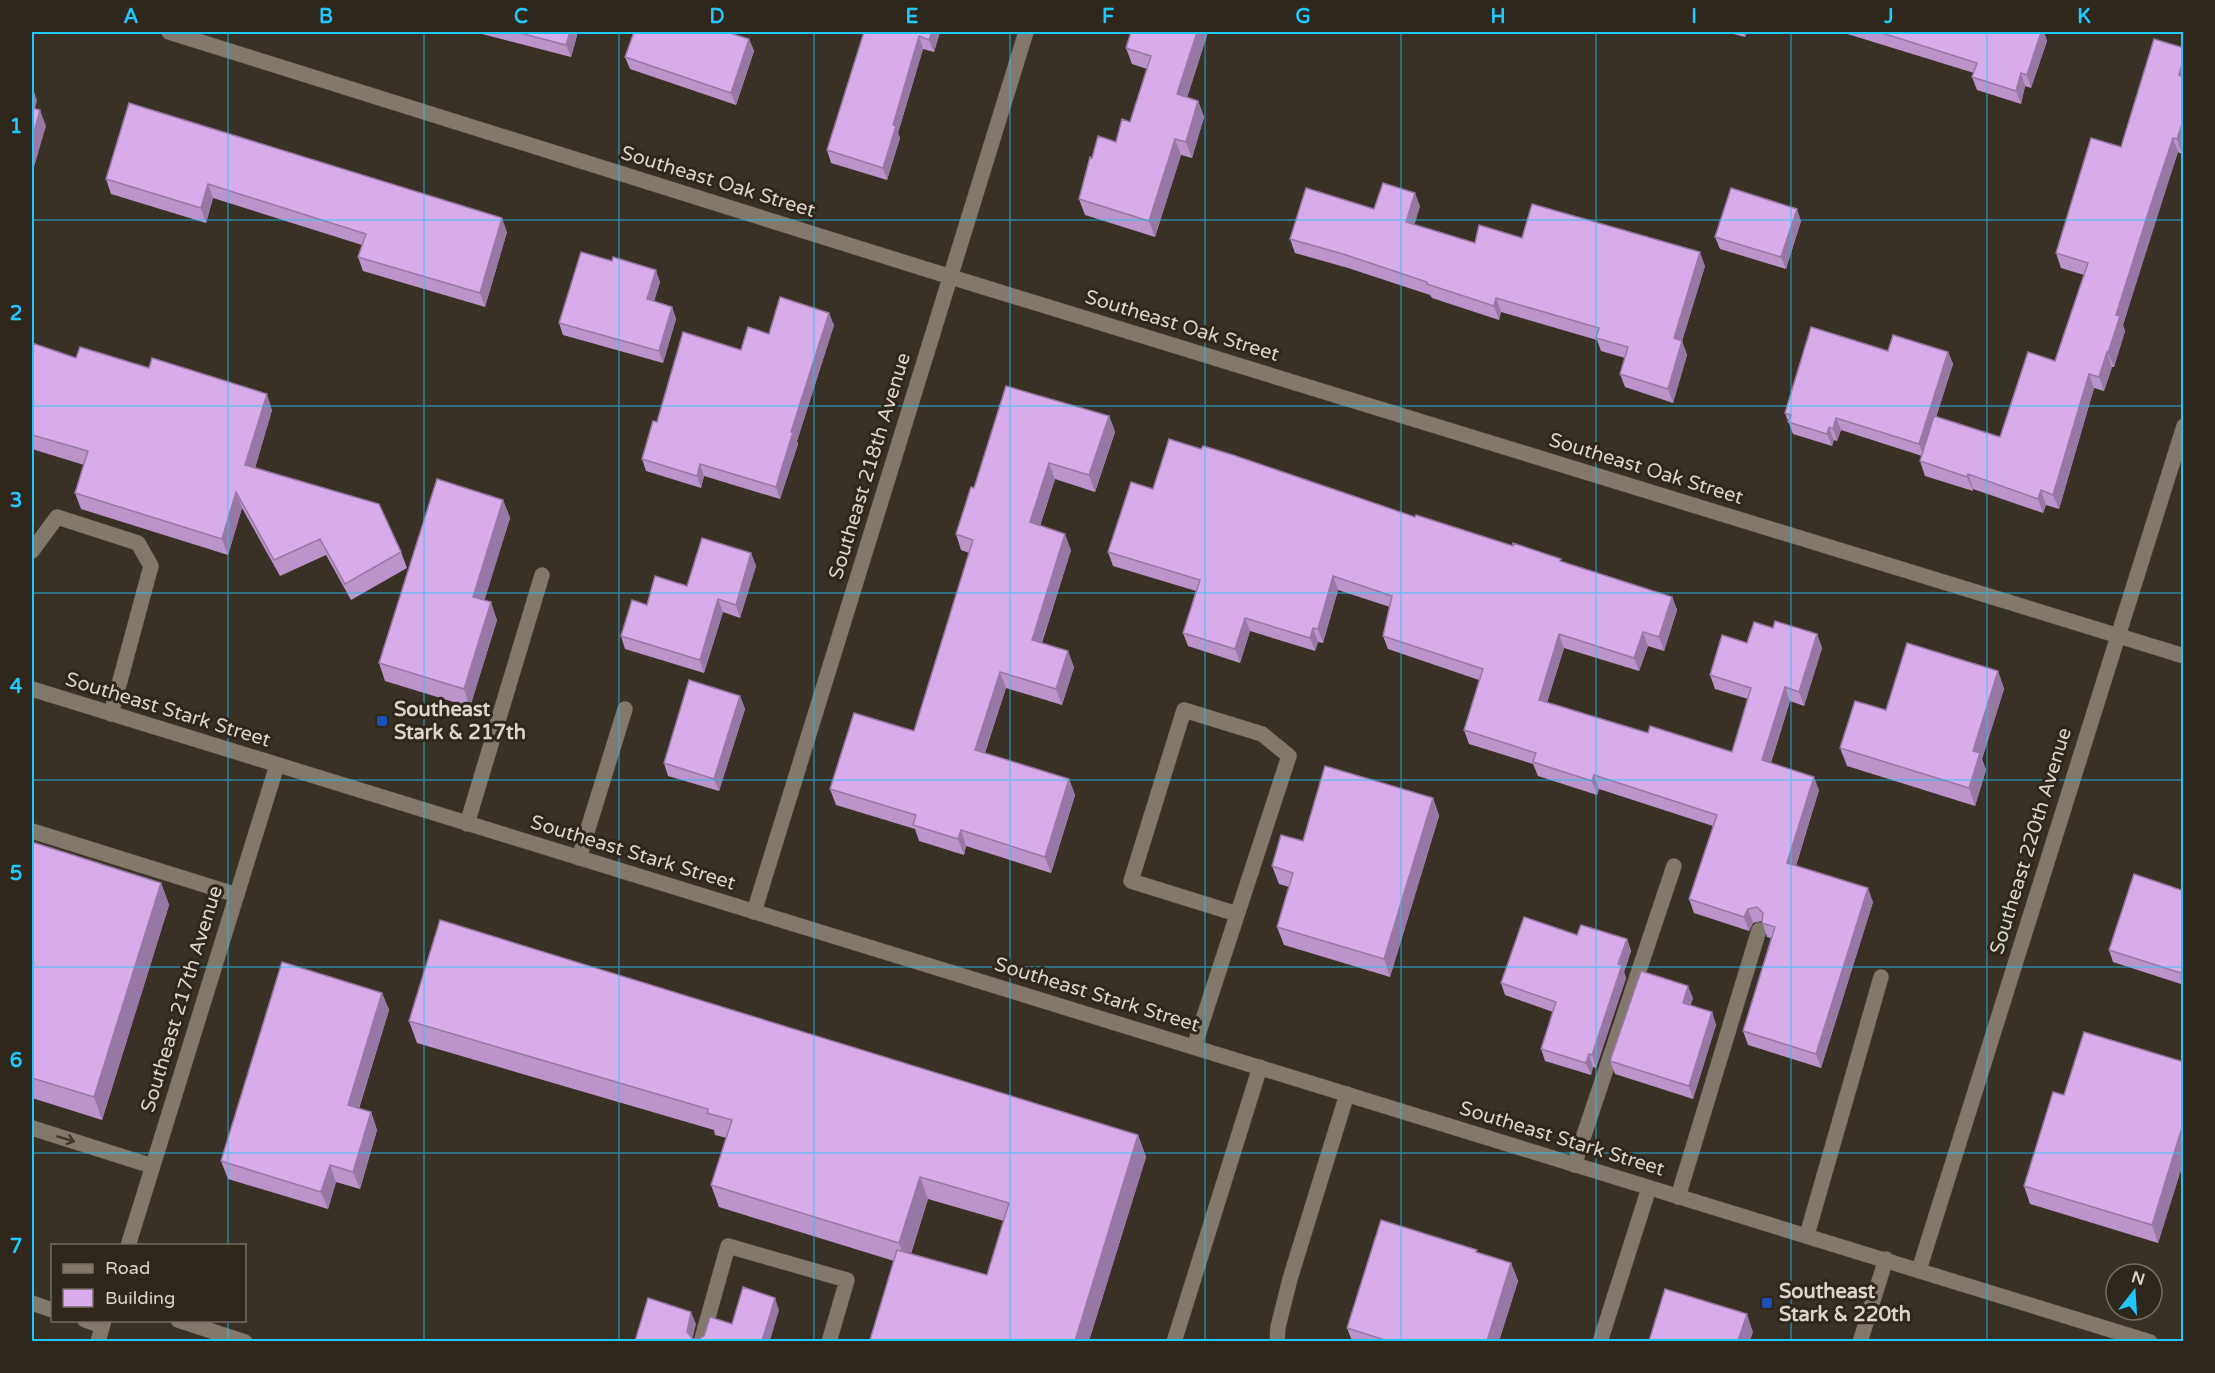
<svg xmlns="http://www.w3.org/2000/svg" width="2215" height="1373" font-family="'Varela Round',sans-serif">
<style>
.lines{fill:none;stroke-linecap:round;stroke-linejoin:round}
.service-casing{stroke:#554d43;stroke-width:16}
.minor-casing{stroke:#554d43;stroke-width:16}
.tertiary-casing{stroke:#554d43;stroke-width:16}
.secondary-casing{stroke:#554d43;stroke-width:16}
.service{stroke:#83786c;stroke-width:15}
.minor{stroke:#83786c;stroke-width:15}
.tertiary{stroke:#83786c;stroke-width:15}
.secondary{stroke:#83786c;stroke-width:15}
.wall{fill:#ba94ca;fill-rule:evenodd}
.shaded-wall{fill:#9778a4}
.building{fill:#d8aceb;stroke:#9778a4;stroke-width:1.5}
.oneway{stroke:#41372c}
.grid{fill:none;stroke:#20c9fd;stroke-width:1.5;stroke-opacity:0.55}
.transit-dot{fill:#1a4fb4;stroke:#30271c;stroke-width:2}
.labels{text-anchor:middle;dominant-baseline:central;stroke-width:6;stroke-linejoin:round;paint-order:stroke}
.street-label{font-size:20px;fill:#dad4cd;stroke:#30271c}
.poi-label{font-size:20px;font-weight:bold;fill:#dad4cd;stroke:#30271c;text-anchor:start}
.neatline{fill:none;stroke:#20c9fd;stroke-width:2}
.grid-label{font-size:20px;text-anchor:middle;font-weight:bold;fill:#20c9fd}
</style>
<rect width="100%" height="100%" fill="#3a3126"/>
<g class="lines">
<!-- service casing -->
<g class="service-casing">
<path id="service" d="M 32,551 L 57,517 L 138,543 L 151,566 L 111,714
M 467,824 L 542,575
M 32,831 L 237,895
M 579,858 L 625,709
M 1194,1047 L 1289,756 L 1262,734 L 1184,710 L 1131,881 L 1237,914
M 32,1128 L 152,1166
M 1574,1165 L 1674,866
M 1678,1197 L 1759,930
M 1807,1235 L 1881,977
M 32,1303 L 52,1310
M 85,1320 L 102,1326
M 178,1320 L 245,1342
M 701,1342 L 728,1246 L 847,1280 L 829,1342
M 1174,1342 L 1260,1067
M 1277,1342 L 1278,1327 L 1290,1279 L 1347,1094
M 1600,1342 L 1649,1188
M 1860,1342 L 1886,1259"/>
</g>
<!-- minor casing -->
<g class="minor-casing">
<path id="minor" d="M 169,32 L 951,277 L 2184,656
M 754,912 L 1026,32
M 1919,1270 L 2184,426"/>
</g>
<!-- tertiary casing -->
<g class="tertiary-casing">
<path id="tertiary" d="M 128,1246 L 277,765
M 98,1342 L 104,1320"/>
</g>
<!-- secondary casing -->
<g class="secondary-casing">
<path id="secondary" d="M 32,689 L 2150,1342"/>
</g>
<!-- service -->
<use href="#service" class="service"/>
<!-- minor -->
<use href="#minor" class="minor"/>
<!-- tertiary -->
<use href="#tertiary" class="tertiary"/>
<!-- secondary -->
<use href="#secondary" class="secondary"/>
</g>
<!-- wall -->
<path class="wall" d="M 482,32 L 578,32 L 571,57 L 482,34 Z
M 864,32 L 940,32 L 934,52 L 923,49 L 898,133 L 900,138 L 887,180 L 831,163 L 827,150 Z
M 1131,32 L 1208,32 L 1187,97 L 1198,101 L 1204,117 L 1192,158 L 1181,155 L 1155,237 L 1085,215 L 1079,199 L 1092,158 L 1116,142 L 1130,122 L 1147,69 L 1132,64 L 1126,48 Z
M 1726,32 L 1747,32 L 1745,37 Z
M 1841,32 L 2044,32 L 2047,41 L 2031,88 L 2025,86 L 2021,104 L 1977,90 L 1972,77 L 1974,73 Z
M 749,39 L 754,51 L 736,105 L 630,69 L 625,57 Z
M 2184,48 L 2184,150 L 2182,154 L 2178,152 L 2157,215 L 2123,325 L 2125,331 L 2114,367 L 2112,367 L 2104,391 L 2094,388 L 2059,509 L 2046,505 L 2043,513 L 1973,489 L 1973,491 L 1925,476 L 1920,461 L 1922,456 L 1841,430 L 1837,441 L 1834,440 L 1832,446 L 1793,434 L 1785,413 L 1888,351 L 1948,352 L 1953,364 L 1936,417 L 2000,437 L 2055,361 L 2084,275 L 2061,268 L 2056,253 Z
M 129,103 L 507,232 L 485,307 L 363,271 L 358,257 L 362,245 L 213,198 L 206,223 L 111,194 L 106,179 Z
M 1420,206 L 1414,225 L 1475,243 L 1522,238 L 1705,266 L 1682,341 L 1687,355 L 1673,403 L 1625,387 L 1620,374 L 1625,358 L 1601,351 L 1597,340 L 1501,312 L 1499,320 L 1432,298 L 1430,295 L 1348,268 L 1295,253 L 1290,239 L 1374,209 Z
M 1801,221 L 1786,269 L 1720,249 L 1715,237 Z
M 660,282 L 654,301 L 672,307 L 676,319 L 663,363 L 563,335 L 559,323 Z
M 834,325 L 797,441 L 798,444 L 780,499 L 704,476 L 701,488 L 646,471 L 642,459 L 741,350 L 769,334 Z
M 32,343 L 76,358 L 272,410 L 255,468 L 401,552 L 407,568 L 351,600 L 326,555 L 280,576 L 242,508 L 228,555 L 81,509 L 75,493 L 84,465 L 32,449 Z
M 1109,416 L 1115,432 L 1095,492 L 1055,479 L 1040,526 L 1071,550 L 1042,643 L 1074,667 L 1062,705 L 1006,688 L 985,753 L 1069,779 L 1075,795 L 1051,873 L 966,846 L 964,855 L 919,841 L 915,829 L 836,805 L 830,789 L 914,731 L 969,553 L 961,550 L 956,534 L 974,488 Z
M 1153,489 L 1415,517 L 1562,562 L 1672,597 L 1677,610 L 1664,651 L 1648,646 L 1639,671 L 1564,648 L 1547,702 L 1648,733 L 1732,752 L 1748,699 L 1715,689 L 1710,675 L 1747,643 L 1773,628 L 1817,634 L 1822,648 L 1804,706 L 1790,701 L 1771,763 L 1819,790 L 1796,866 L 1873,902 L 1821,1068 L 1748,1045 L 1743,1031 L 1771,938 L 1767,937 L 1762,921 L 1753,923 L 1749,931 L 1694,913 L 1689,899 L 1713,826 L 1599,789 L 1597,795 L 1538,776 L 1533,764 L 1469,744 L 1464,730 L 1479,680 L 1388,649 L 1383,636 L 1390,607 L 1338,590 L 1323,643 L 1318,642 L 1315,651 L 1250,631 L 1240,663 L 1188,646 L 1183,633 L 1196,591 L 1113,566 L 1108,552 Z
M 503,500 L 510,518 L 484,600 L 497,620 L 470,707 L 385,681 L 379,663 Z
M 751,553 L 756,566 L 740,618 L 723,612 L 704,673 L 625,649 L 621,636 L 647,605 L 687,586 Z
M 1998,671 L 2004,689 L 1982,759 L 1986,770 L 1975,806 L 1847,766 L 1840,748 L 1886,710 Z
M 740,696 L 745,709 L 719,791 L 668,776 L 664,763 Z
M 1433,798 L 1439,816 L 1390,977 L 1284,945 L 1277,927 L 1289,887 L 1279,884 L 1272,866 L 1303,841 Z
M 32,842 L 161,883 L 169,905 L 102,1120 L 32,1098 Z
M 2184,891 L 2184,985 L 2113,962 L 2109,950 Z
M 1577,935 L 1627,939 L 1631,951 L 1624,972 L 1626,978 L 1596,1068 L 1593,1067 L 1591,1075 L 1545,1061 L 1541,1049 L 1553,1012 L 1505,995 L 1501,983 Z
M 382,993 L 389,1010 L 359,1109 L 371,1112 L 377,1130 L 360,1189 L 336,1182 L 328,1209 L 228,1179 L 221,1161 Z
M 1693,998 L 1690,1006 L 1712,1012 L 1716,1025 L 1693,1099 L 1615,1074 L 1610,1061 Z
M 409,1021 L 1138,1135 L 1146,1157 L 1089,1341 L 870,1341 L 894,1261 L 719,1207 L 711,1185 L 727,1138 L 715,1135 L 714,1130 L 417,1043 ZM 928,1199 L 1004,1221 L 987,1275 L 911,1254 Z
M 2184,1062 L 2184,1160 L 2158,1243 L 2030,1204 L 2024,1186 L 2064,1095 Z
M 1478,1253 L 1511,1263 L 1518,1281 L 1499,1341 L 1352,1341 L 1347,1328 Z"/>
<!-- shaded-wall -->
<path class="shaded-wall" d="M 570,32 L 578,32 L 571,57 L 566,45 Z
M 932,32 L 940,32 L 934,52 L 929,40 Z
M 1197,32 L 1208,32 L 1183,111 L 1177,94 Z
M 1743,32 L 1747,32 L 1745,37 Z
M 2041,32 L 2044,32 L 2047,41 L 2031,88 L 2027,75 Z
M 919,36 L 923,49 L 898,133 L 900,138 L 887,180 L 883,168 L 893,125 Z
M 749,39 L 754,51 L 736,105 L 731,93 Z
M 2184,57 L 2184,89 L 2179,75 Z
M 2021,73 L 2025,86 L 2021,104 L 2016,91 Z
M 32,85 L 37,101 L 32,119 Z
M 1198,101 L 1204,117 L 1192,158 L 1186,142 Z
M 40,110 L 46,126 L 32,174 L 32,139 Z
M 2184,118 L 2184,150 L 2182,154 L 2177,139 Z
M 2173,138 L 2178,152 L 2123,325 L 2125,331 L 2114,367 L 2108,353 L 2116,315 Z
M 1175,139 L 1181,155 L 1155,237 L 1149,221 Z
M 208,184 L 213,198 L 206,223 L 201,208 Z
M 1415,193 L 1420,206 L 1411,236 L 1406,222 Z
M 1797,209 L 1801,221 L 1786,269 L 1781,257 Z
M 502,218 L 507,232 L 485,307 L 480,293 Z
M 1700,252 L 1705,266 L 1682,341 L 1687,355 L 1673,403 L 1668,389 L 1674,338 Z
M 656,270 L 660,282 L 651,311 L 647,299 Z
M 1496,298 L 1501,312 L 1499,320 L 1494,306 Z
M 672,307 L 676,319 L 663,363 L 659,351 Z
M 829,313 L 834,325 L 797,441 L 798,444 L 780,499 L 776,487 L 791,432 Z
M 1948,352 L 1953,364 L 1924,456 L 1919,444 Z
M 2107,352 L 2112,367 L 2104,391 L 2099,377 Z
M 2089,374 L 2094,388 L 2059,509 L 2053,495 Z
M 267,394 L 272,410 L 251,482 L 245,465 Z
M 1109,416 L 1115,432 L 1095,492 L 1089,475 Z
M 1836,418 L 1841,430 L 1837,441 L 1833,429 Z
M 1829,427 L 1834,440 L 1832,446 L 1827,434 Z
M 1049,463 L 1055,479 L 1036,538 L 1030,522 Z
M 700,464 L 704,476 L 701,488 L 697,476 Z
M 1968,474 L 1973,489 L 1973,491 L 1967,477 Z
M 2041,490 L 2046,505 L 2043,513 L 2038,499 Z
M 236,492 L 242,508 L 228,555 L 222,539 Z
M 503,500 L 510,518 L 480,615 L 473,597 Z
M 1065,534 L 1071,550 L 1037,656 L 1032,640 Z
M 751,553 L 756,566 L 740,618 L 736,605 Z
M 1333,576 L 1338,590 L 1323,643 L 1318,629 Z
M 1672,597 L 1677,610 L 1664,651 L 1659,637 Z
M 718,599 L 723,612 L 704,673 L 700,660 Z
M 491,602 L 497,620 L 470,707 L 464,689 Z
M 1245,618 L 1250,631 L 1240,663 L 1235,649 Z
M 1313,628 L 1318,642 L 1315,651 L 1310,638 Z
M 1643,632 L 1648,646 L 1639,671 L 1634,658 Z
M 1559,634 L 1564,648 L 1544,713 L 1539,700 Z
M 1817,634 L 1822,648 L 1804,706 L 1799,692 Z
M 1068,651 L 1074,667 L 1062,705 L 1056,689 Z
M 1998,671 L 2004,689 L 1982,759 L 1986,770 L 1975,806 L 1969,788 L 1973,751 Z
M 1000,672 L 1006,688 L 980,766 L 975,750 Z
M 1785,687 L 1790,701 L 1767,774 L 1762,760 Z
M 740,696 L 745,709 L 719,791 L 714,779 Z
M 1594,775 L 1599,789 L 1597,795 L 1592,781 Z
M 1814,777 L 1819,790 L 1792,877 L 1787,863 Z
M 1069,779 L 1075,795 L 1051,873 L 1045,857 Z
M 1433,798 L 1439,816 L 1390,977 L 1384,959 Z
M 961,830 L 966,846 L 964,855 L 958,839 Z
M 161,883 L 169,905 L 102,1120 L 94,1097 Z
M 1868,888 L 1873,902 L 1821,1068 L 1816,1054 Z
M 1748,909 L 1753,923 L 1749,931 L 1744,917 Z
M 1627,939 L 1631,951 L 1624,972 L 1626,978 L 1596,1068 L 1592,1055 Z
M 1688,986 L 1693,998 L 1687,1016 L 1683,1003 Z
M 382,993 L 389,1010 L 354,1123 L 348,1105 Z
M 1712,1012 L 1716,1025 L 1693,1099 L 1689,1086 Z
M 1589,1054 L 1593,1067 L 1591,1075 L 1586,1063 Z
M 371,1112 L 377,1130 L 360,1189 L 353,1172 Z
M 2184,1121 L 2184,1160 L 2158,1243 L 2152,1225 Z
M 1138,1135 L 1146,1157 L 1089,1341 L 1075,1341 Z
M 330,1165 L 336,1182 L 328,1209 L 321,1192 Z
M 920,1177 L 928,1199 L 907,1265 L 899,1243 Z
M 1511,1263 L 1518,1281 L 1499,1341 L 1487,1341 Z
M 775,1298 L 779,1310 L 770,1341 L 762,1341 Z
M 691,1312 L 696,1324 L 692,1341 L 687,1332 Z
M 1747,1314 L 1753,1332 L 1750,1341 L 1738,1341 Z"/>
<!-- building -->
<path class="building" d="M 516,32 L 570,32 L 566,45 Z
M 634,32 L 726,32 L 749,39 L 731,93 L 625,57 Z
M 864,32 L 932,32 L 929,40 L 919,36 L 893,125 L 896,126 L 883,168 L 827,150 Z
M 1131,32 L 1197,32 L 1177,94 L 1198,101 L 1186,142 L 1175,139 L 1149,221 L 1079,199 L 1090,157 L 1092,158 L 1098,136 L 1116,142 L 1122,119 L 1130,122 L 1151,56 L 1126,48 Z
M 1879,32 L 2041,32 L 2027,75 L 2021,73 L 2016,91 L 1972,77 L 1977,63 Z
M 2154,39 L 2184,48 L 2184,57 L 2179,75 L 2184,77 L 2184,118 L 2177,139 L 2173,138 L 2152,201 L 2116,315 L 2120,316 L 2108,353 L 2107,352 L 2099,377 L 2089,374 L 2053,495 L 2041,490 L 2038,499 L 1968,474 L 1967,477 L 1920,461 L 1934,416 L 2000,437 L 2028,352 L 2055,361 L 2088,263 L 2056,253 L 2091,138 L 2121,147 Z
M 129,103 L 502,218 L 480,293 L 358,257 L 366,234 L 208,184 L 201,208 L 106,179 Z
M 32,108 L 40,110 L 32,139 Z
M 1383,183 L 1415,193 L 1406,222 L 1475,243 L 1479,225 L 1522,238 L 1532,204 L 1700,252 L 1674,338 L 1682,341 L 1668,389 L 1620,374 L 1628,347 L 1596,338 L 1599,328 L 1496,298 L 1494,306 L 1427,284 L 1427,282 L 1343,254 L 1290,239 L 1306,188 L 1374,209 Z
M 1731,188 L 1797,209 L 1781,257 L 1715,237 Z
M 581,252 L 612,261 L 613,257 L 656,270 L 647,299 L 672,307 L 659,351 L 559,323 Z
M 780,297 L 829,313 L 791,432 L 793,432 L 776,487 L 700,464 L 697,476 L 642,459 L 653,421 L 657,422 L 683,332 L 741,350 L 748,327 L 769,334 Z
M 1811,327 L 1888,351 L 1893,335 L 1948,352 L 1919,444 L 1836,418 L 1833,429 L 1829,427 L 1827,434 L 1788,422 L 1791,415 L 1785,413 Z
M 32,343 L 76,358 L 80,347 L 149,368 L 152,358 L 267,394 L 245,465 L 379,504 L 401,552 L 345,584 L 320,539 L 274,560 L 236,492 L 222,539 L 75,493 L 88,451 L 32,435 Z
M 1006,386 L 1109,416 L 1089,475 L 1049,463 L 1030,522 L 1065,534 L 1032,640 L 1068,651 L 1056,689 L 1000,672 L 975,750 L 1069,779 L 1045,857 L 961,830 L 958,839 L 913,825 L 916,815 L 830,789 L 854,713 L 914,731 L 973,540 L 956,534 L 971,487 L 974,488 Z
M 1169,439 L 1201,449 L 1203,446 L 1233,455 L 1415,517 L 1416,515 L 1513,546 L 1513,543 L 1561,559 L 1560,561 L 1672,597 L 1659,637 L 1643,632 L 1634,658 L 1559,634 L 1539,700 L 1648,733 L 1650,726 L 1732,752 L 1751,688 L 1710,675 L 1722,635 L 1747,643 L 1754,622 L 1773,628 L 1775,621 L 1817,634 L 1799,692 L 1785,687 L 1762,760 L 1814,777 L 1787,863 L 1868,888 L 1816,1054 L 1743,1031 L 1775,927 L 1762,923 L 1763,913 L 1757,907 L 1748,909 L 1744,917 L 1689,899 L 1717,815 L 1594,775 L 1592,781 L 1533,762 L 1536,753 L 1464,730 L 1483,669 L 1383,636 L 1392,596 L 1333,576 L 1318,629 L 1313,628 L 1310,638 L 1245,618 L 1235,649 L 1183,633 L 1200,580 L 1108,552 L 1131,482 L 1153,489 Z
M 437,479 L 503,500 L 473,597 L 491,602 L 464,689 L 379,663 Z
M 702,538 L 751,553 L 736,605 L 718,599 L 700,660 L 621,636 L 632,600 L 647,605 L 655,576 L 687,586 Z
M 1907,643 L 1998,671 L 1973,751 L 1980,753 L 1969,788 L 1840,748 L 1855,701 L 1886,710 Z
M 689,680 L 740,696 L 714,779 L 664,763 Z
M 1325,766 L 1433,798 L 1384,959 L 1277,927 L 1293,873 L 1272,866 L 1281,835 L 1303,841 Z
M 32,842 L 161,883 L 94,1097 L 32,1078 Z
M 2134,874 L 2184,891 L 2184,974 L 2109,950 Z
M 1524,917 L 1577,935 L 1581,925 L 1627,939 L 1618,964 L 1622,965 L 1592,1055 L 1589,1054 L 1586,1063 L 1541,1049 L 1556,1002 L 1501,983 Z
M 440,920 L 1138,1135 L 1075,1341 L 873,1341 L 870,1340 L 897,1250 L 987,1275 L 1009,1203 L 920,1177 L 899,1243 L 711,1185 L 732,1120 L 707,1113 L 708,1109 L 409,1021 Z
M 282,962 L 382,993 L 348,1105 L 371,1112 L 353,1172 L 330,1165 L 321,1192 L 221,1161 Z
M 1641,971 L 1688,986 L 1683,1003 L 1712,1012 L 1689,1086 L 1610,1061 Z
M 2084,1032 L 2184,1062 L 2184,1121 L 2152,1225 L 2024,1186 L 2053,1092 L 2064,1095 Z
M 1381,1220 L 1477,1250 L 1476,1252 L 1511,1263 L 1487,1341 L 1388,1341 L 1347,1328 Z
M 743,1287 L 775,1298 L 762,1341 L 635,1341 L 648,1298 L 691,1312 L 687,1332 L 693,1339 L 699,1339 L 704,1336 L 710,1317 L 732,1324 Z
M 1665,1289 L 1747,1314 L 1738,1341 L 1649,1341 Z"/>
<!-- one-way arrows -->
<defs><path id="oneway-shaft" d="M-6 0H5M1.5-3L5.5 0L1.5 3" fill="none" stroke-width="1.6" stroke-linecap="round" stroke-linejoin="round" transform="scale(1.5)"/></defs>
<use class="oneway" href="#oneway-shaft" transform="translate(66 1139) rotate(17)"/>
<!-- grid -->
<path class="grid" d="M 228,32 L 228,1246M 424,32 L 424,1342M 619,32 L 619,1342M 814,32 L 814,1342M 1010,32 L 1010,1342M 1205,32 L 1205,1342M 1401,32 L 1401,1342M 1596,32 L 1596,1342M 1791,32 L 1791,1342M 1987,32 L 1987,1342M 32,220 L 2184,220M 32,406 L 2184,406M 32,593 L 2184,593M 32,780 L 2184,780M 32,967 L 2184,967M 32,1153 L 2184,1153M 228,1320 L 228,1342"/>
<!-- markers -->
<g class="transit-dot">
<rect x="376" y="715" width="12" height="12" rx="3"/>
<rect x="1761" y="1297" width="12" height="12" rx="3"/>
</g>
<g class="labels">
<!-- street labels -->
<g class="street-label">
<text transform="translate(718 182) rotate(17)">Southeast Oak Street</text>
<text transform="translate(1182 326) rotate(17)">Southeast Oak Street</text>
<text transform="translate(870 466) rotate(-73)">Southeast 218th Avenue</text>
<text transform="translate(1646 469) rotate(17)">Southeast Oak Street</text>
<text transform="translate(168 710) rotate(17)">Southeast Stark Street</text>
<text transform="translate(2031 841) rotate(-73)">Southeast 220th Avenue</text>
<text transform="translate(633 853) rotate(17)">Southeast Stark Street</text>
<text transform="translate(1097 995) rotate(17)">Southeast Stark Street</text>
<text transform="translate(182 999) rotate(-73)">Southeast 217th Avenue</text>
<text transform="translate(1562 1139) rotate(17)">Southeast Stark Street</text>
</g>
<!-- poi labels -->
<g class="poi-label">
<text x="394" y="710">Southeast<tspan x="394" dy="23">Stark &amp; 217th</tspan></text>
<text x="1779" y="1292">Southeast<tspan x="1779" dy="23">Stark &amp; 220th</tspan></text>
</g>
</g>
<!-- border -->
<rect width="2215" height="1373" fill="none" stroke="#30271c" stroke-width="66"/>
<!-- legend -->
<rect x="51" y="1244" width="195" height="78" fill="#30271c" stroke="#746c63" stroke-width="1.5"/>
<rect x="63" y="1264" width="30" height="9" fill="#83786c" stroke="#746c63" stroke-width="1.5"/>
<text x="105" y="1274" font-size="18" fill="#dad4cd">Road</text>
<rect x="63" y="1289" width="30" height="18" fill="#d8aceb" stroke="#746c63" stroke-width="1.5"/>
<text x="105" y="1304" font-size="18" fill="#dad4cd">Building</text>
<!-- north arrow -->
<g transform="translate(2134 1292) rotate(17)"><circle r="28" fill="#30271c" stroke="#746c63" stroke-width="1.5"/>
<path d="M0-4.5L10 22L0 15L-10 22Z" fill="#20c9fd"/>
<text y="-9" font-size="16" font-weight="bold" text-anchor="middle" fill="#dad4cd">N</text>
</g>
<rect x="33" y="33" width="2149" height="1307" class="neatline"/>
<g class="grid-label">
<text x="131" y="23">A</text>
<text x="326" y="23">B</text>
<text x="521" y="23">C</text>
<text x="717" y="23">D</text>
<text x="912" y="23">E</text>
<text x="1108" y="23">F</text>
<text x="1303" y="23">G</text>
<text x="1498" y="23">H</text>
<text x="1694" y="23">I</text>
<text x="1889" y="23">J</text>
<text x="2084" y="23">K</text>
<text x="16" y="133">1</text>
<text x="16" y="320">2</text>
<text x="16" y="507">3</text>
<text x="16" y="693">4</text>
<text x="16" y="880">5</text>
<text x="16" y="1067">6</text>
<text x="16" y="1253">7</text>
</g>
</svg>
